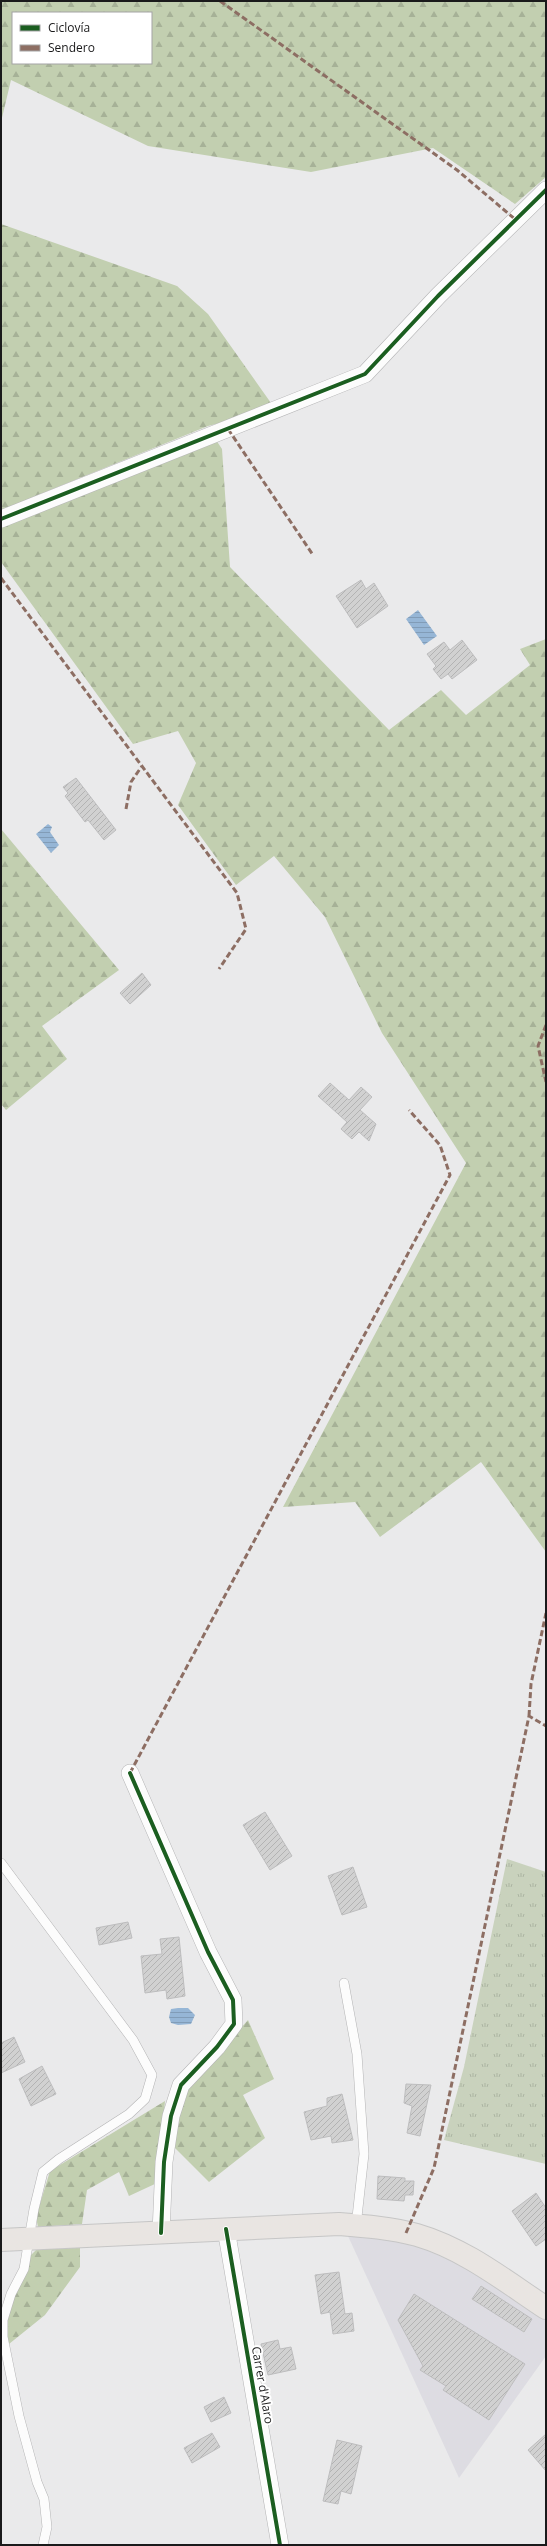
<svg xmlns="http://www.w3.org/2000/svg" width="547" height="2546" font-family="'Open Sans',sans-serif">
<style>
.built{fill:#dddce2}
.grass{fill:url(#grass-tufts)}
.forest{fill:url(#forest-firs);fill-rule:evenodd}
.water{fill:url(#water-rules)}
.building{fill:url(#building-hatch);stroke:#bdbdbe}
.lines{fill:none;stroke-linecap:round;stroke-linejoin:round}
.lane-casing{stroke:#b4b4b5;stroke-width:10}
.street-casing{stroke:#b4b4b5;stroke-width:18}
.primary-casing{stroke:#c6c6c6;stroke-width:24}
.lane{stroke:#fcfcfc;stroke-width:9}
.street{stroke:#fcfcfc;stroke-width:17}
.primary{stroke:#e9e5e2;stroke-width:22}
.quiet{stroke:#8d6e63;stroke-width:3;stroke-dasharray:6 3;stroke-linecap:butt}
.cycleway-casing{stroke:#fff;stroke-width:6}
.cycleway{stroke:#1b5e20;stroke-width:4}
.labels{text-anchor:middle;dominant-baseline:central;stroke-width:4;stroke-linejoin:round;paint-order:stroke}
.street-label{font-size:12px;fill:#1a1a1b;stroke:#fff}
</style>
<defs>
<pattern id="grass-tufts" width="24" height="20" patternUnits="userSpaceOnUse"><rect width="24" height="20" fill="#c9d2bd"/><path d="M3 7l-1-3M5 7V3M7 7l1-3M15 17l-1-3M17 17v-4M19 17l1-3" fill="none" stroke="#acb4a2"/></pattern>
<pattern id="forest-firs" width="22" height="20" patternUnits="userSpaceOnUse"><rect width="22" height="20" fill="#c2cfb0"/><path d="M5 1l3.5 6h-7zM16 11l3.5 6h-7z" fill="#a6b197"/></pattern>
<pattern id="water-rules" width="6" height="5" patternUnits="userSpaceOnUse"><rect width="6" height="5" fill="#96b6d6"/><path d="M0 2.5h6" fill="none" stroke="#819cb7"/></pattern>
<pattern id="building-hatch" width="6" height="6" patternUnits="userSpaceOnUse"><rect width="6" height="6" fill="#d1d1d1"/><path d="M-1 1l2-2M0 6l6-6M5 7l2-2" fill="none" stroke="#b3b3b3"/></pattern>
</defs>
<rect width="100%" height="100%" fill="#eaeaeb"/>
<!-- built -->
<path class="built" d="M 368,2235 L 410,2242 L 472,2271 L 546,2321 L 546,2356 L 459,2478 L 348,2236 Z"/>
<!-- grass -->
<path class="grass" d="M 507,1859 L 546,1872 L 546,2164 L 444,2140 L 464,2067 Z"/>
<!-- forest -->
<path class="forest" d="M 1,1 L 546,1 L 546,177 L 515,204 L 433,148 L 311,172 L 148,146 L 11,80 L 1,122 ZM 13,13 L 151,13 L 151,63 L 13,63 Z
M 1,224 L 177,286 L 208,314 L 271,403 L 235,419 L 208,426 L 1,510 Z
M 216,440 L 222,449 L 230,567 L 389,730 L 441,690 L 466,715 L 530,665 L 520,649 L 546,639 L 546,1552 L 481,1462 L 380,1537 L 355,1502 L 283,1507 L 466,1163 L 382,1033 L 325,917 L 274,856 L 236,885 L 178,805 L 196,763 L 178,731 L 133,744 L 1,562 L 1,523 Z
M 1,829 L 119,970 L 42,1026 L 67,1059 L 6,1110 L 1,1104 Z
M 248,2020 L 274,2079 L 243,2095 L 265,2138 L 209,2182 L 172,2145 L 181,2095 Z
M 165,2101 L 157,2183 L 129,2196 L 119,2172 L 87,2190 L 82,2224 L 38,2227 L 36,2217 L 50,2171 Z
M 80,2246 L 80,2267 L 45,2315 L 9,2344 C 2,2314 19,2284 30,2256 L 37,2249 Z"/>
<!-- water -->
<path class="water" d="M 418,610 L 437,636 L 424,645 L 406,619 Z
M 48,824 L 52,827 L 50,832 L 59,845 L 51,853 L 36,834 Z
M 178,2008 L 188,2008 L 195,2015 L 191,2024 L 178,2025 L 171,2023 L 169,2017 L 171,2009 Z"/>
<!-- building -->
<path class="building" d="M 361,580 L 366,589 L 374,583 L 388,606 L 357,628 L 336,596 Z
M 462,640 L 477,660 L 452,679 L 448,674 L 441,679 L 433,669 L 436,666 L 427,654 L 444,642 L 450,650 Z
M 76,778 L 116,830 L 104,840 L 88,820 L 85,822 L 65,796 L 68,793 L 63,787 Z
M 142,973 L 151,985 L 130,1004 L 120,993 Z
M 330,1083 L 349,1100 L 361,1087 L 372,1097 L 360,1110 L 376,1124 L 369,1141 L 359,1132 L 352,1139 L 341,1129 L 347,1122 L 318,1096 Z
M 265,1812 L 292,1856 L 270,1870 L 243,1825 Z
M 353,1867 L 367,1907 L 342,1915 L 328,1876 Z
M 128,1922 L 132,1938 L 99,1945 L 96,1928 Z
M 179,1937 L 185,1996 L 167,1999 L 166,1990 L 145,1993 L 141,1956 L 162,1954 L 160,1939 Z
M 14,2037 L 25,2062 L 1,2073 L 1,2043 Z
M 42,2066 L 56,2094 L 31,2106 L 19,2079 Z
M 406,2084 L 431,2085 L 420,2136 L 407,2133 L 412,2106 L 404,2103 Z
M 342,2094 L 353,2140 L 332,2143 L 331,2136 L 311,2140 L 304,2112 L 327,2106 L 327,2098 Z
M 378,2176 L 405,2178 L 405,2181 L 414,2181 L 413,2195 L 405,2195 L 404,2201 L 377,2199 Z
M 536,2193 L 546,2208 L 546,2239 L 536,2246 L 512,2211 Z
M 339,2272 L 345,2314 L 352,2313 L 354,2331 L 333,2334 L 330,2312 L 321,2314 L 315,2275 Z
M 481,2286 L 532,2319 L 524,2332 L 472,2299 Z
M 414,2294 L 525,2364 L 489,2420 L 443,2390 L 446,2386 L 420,2370 L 423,2366 L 398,2320 Z
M 278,2340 L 280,2349 L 291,2347 L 296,2369 L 268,2375 L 261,2344 Z
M 224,2397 L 231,2413 L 211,2422 L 204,2407 Z
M 212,2433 L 220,2447 L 192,2463 L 184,2448 Z
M 546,2434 L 546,2471 L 528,2450 Z
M 337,2440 L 362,2446 L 351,2494 L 341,2491 L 338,2504 L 323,2501 Z"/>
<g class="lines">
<!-- lane casing -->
<g class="lane-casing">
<path id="lane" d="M 1,1863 L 133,2040 L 152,2075 L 145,2099 L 129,2114 L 59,2159 L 43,2172 L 34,2209 L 24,2269 L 11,2294 L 3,2320 L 3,2337 L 19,2416 L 37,2482 L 44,2499 L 47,2527 L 43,2545
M 344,1983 L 357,2054 L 364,2154 L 356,2226"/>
</g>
<!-- street casing -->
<g class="street-casing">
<path id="street" d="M 1,519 L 365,374 L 438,296 L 546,190
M 130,1773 L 208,1952 L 233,2000 L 234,2024 L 217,2047 L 181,2085 L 171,2116 L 164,2162 L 161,2233
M 226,2229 L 280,2545"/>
</g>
<!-- primary casing -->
<g class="primary-casing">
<path id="primary" d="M 1,2240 L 339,2224 C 365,2226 391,2228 417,2235 C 465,2249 505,2281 546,2308"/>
</g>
<!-- lane -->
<use href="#lane" class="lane"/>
<!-- street -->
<use href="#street" class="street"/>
<!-- primary -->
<use href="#primary" class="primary"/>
<!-- quiet -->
<path class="quiet" d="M 220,1 L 457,170 L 516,220
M 228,429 L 313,555
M 1,578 L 237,893 L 246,929 L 219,969
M 126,809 L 131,782 L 142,766
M 546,1025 L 538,1046 L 546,1082
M 529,1716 L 531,1684 L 546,1613
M 130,1773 L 450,1175 L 440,1145 L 409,1110
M 406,2233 L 434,2168 L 529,1716 L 546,1726"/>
<!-- cycleway casing -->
<g class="cycleway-casing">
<path id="cycleway" d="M 1,519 L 365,374 L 438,296 L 546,190
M 130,1773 L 208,1952 L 233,2000 L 234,2024 L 217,2047 L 181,2085 L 171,2116 L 164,2162 L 161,2233
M 226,2229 L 280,2545"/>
</g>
<!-- cycleway -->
<use href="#cycleway" class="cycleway"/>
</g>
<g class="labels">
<!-- street labels -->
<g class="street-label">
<text transform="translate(263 2385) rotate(80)">Carrer d'Alaro</text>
</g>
</g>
<!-- border -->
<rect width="547" height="2546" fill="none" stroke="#1a1a1b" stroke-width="4"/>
<!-- legend -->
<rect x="12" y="12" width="140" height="52" fill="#ffffff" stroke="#a3a3a4"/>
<rect x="20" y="25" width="20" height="6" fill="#1b5e20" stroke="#a3a3a4"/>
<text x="48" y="32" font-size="12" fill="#1a1a1b">Ciclovía</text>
<rect x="20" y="45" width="20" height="6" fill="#8d6e63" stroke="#a3a3a4"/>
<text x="48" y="52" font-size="12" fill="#1a1a1b">Sendero</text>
</svg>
